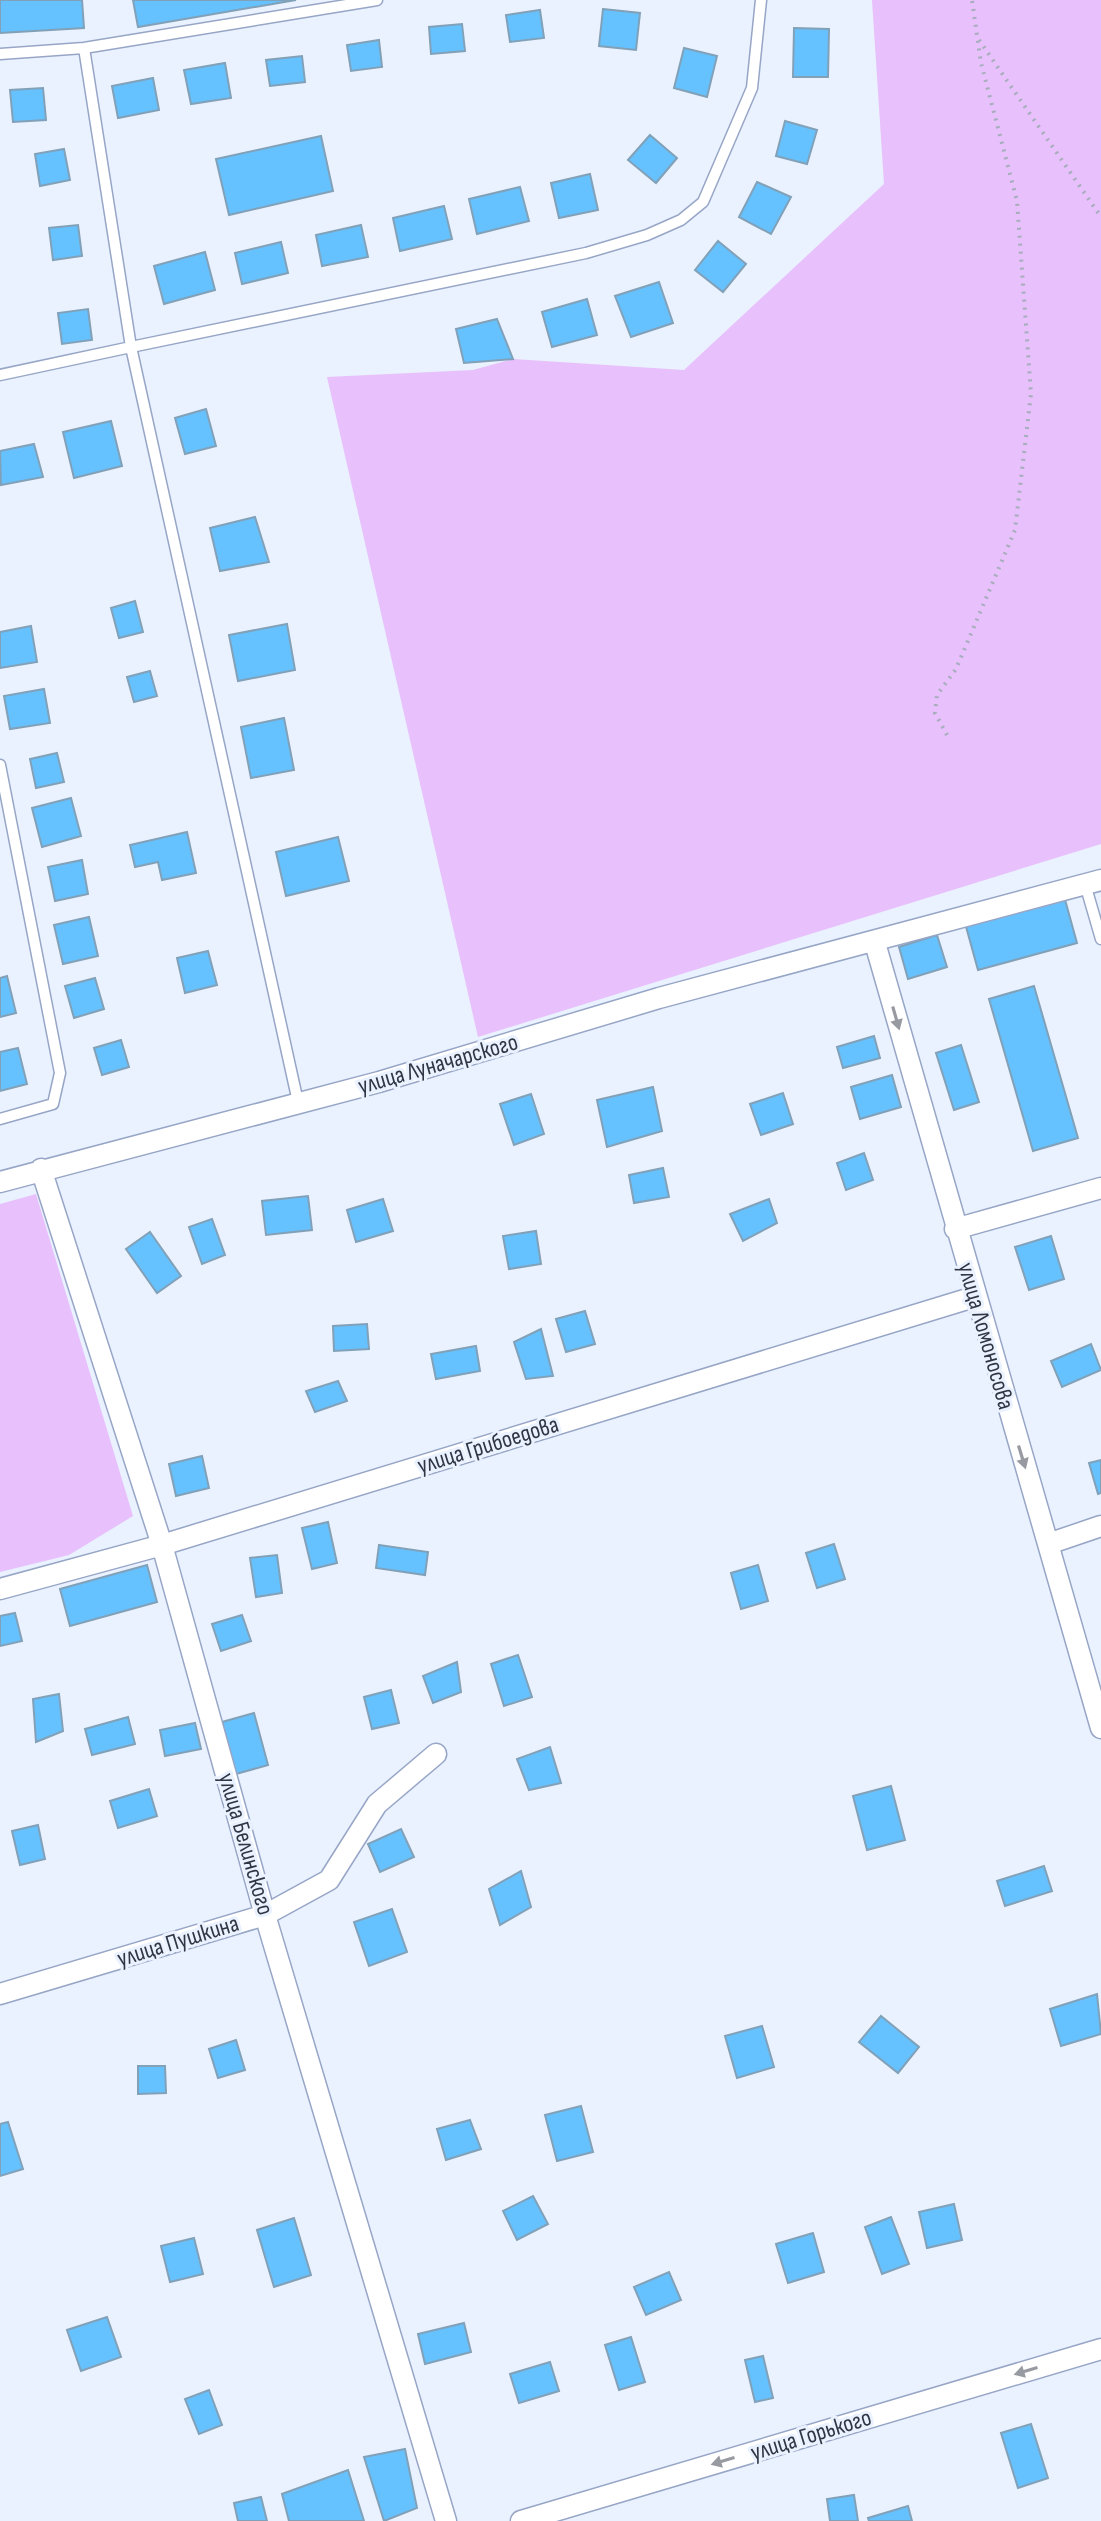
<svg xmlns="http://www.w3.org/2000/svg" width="1101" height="2521" font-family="'Sofia Sans Condensed',sans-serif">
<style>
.green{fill:#e8c0fc}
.building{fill:#66c1ff;stroke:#81a1b8;stroke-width:2}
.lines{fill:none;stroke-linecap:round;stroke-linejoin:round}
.lane-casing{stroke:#97a6c6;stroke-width:13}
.street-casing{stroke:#97a6c6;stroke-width:23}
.path{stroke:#a6adbb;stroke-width:4;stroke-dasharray:2 6;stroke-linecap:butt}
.lane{stroke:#fff;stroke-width:10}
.street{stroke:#fff;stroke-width:20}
.oneway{fill:#989aa2}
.labels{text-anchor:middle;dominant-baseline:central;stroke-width:6;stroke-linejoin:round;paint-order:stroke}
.street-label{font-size:24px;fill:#303644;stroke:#eaf1ff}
</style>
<rect width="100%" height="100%" fill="#eaf1ff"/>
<!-- green -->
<path class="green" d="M 872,0 L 1101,0 L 1101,844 L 478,1037 L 327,377 L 473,370 L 513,359 L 684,370 L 884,184 Z
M 36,1194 L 133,1516 L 69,1555 L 0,1572 L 0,1204 Z"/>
<!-- building -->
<path class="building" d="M 0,0 L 82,0 L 84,28 L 0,33 Z
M 133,0 L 296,0 L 138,27 Z
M 603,9 L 640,13 L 636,50 L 599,46 Z
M 540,10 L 544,38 L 510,42 L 506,15 Z
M 462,24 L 465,51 L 431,54 L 429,27 Z
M 794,28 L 829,29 L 828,77 L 793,77 Z
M 379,40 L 382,67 L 351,71 L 347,45 Z
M 684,48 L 717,56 L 707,97 L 674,88 Z
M 302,56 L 305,82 L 270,86 L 266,60 Z
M 225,63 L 231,98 L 191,104 L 184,70 Z
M 153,78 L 159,110 L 118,118 L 112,86 Z
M 43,88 L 46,120 L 13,122 L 10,90 Z
M 785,121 L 817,130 L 807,164 L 776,156 Z
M 650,135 L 677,158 L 656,183 L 628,160 Z
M 321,136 L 333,191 L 229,215 L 216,159 Z
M 64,149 L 70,180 L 40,186 L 35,154 Z
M 590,174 L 598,210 L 559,218 L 551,183 Z
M 757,182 L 791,197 L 771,234 L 739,217 Z
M 520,187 L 529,221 L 477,234 L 469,199 Z
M 444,206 L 452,239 L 400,251 L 393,218 Z
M 78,225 L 82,256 L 53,260 L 49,228 Z
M 361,225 L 368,257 L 322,266 L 316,235 Z
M 718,241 L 746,264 L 723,292 L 695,270 Z
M 281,242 L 288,273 L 242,284 L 235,253 Z
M 205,252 L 215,290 L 164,304 L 154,266 Z
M 659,282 L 673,323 L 631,337 L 615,296 Z
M 587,299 L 597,335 L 552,347 L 542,312 Z
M 88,309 L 92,340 L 62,344 L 58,313 Z
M 497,319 L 513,359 L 464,363 L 456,329 Z
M 206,409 L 216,446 L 185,454 L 175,418 Z
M 111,421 L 122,466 L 74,478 L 63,432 Z
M 34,444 L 43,477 L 1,485 L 0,451 Z
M 255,517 L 269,562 L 220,571 L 210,528 Z
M 135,601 L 143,632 L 119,638 L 111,608 Z
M 287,624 L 295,670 L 238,681 L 229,635 Z
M 31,626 L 37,662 L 0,668 L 0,632 Z
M 150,671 L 157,696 L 134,702 L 127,677 Z
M 44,689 L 50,723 L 10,729 L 4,696 Z
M 284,718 L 294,770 L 251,778 L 241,727 Z
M 57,753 L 64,782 L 36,788 L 30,759 Z
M 71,798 L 81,836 L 42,847 L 32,808 Z
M 187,832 L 196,873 L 162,880 L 158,862 L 135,867 L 130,845 Z
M 338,837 L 349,881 L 286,896 L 276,852 Z
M 82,860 L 88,894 L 55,901 L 48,867 Z
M 1064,896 L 1077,943 L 978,970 L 965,923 Z
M 89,917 L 98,956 L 63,964 L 54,925 Z
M 937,935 L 947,967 L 908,979 L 899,947 Z
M 208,951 L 217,985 L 185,993 L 177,958 Z
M 7,976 L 16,1013 L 0,1017 L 0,978 Z
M 95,978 L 104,1009 L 74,1018 L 65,986 Z
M 1034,986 L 1078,1138 L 1033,1151 L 989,999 Z
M 874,1036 L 880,1058 L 843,1068 L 837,1047 Z
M 121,1040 L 129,1067 L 102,1075 L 94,1048 Z
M 961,1045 L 979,1102 L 954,1110 L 936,1053 Z
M 18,1048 L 27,1084 L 0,1091 L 0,1052 Z
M 892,1075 L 901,1107 L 860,1119 L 851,1087 Z
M 653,1087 L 662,1131 L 607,1147 L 597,1100 Z
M 783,1093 L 793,1124 L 761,1135 L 750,1104 Z
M 531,1094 L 544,1134 L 514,1145 L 500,1104 Z
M 864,1153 L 873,1180 L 846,1190 L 837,1163 Z
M 663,1168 L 669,1197 L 634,1203 L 629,1175 Z
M 308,1196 L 312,1230 L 266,1235 L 262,1201 Z
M 383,1199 L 393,1231 L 356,1242 L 347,1210 Z
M 769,1199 L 777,1223 L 743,1241 L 730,1214 Z
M 212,1219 L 225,1255 L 202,1264 L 189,1227 Z
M 536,1231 L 541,1264 L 509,1269 L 503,1236 Z
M 150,1232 L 181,1276 L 157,1293 L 126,1249 Z
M 1051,1236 L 1064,1279 L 1029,1290 L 1015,1247 Z
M 585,1311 L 595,1344 L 566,1352 L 556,1319 Z
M 367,1324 L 369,1349 L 334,1351 L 333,1326 Z
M 541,1329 L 553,1376 L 526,1379 L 514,1342 Z
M 1091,1344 L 1101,1370 L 1062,1387 L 1051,1361 Z
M 476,1346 L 480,1371 L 436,1379 L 431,1354 Z
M 338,1381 L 347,1401 L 315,1412 L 306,1391 Z
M 202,1456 L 209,1488 L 176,1496 L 169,1464 Z
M 1101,1460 L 1101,1493 L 1098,1494 L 1089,1463 Z
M 328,1522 L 337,1563 L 312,1569 L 302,1528 Z
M 834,1544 L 845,1579 L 817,1588 L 806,1553 Z
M 379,1545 L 428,1552 L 425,1575 L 376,1568 Z
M 277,1555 L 282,1593 L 256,1597 L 250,1558 Z
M 147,1565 L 157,1602 L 70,1626 L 60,1589 Z
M 758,1565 L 768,1601 L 741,1609 L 731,1573 Z
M 15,1613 L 22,1641 L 0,1646 L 0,1616 Z
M 242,1615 L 251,1641 L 221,1651 L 212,1624 Z
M 518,1655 L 532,1697 L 504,1706 L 491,1664 Z
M 457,1662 L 461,1692 L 433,1703 L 423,1676 Z
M 391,1690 L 399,1723 L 372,1729 L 364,1697 Z
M 59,1694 L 63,1731 L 36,1742 L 33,1699 Z
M 254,1713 L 268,1765 L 236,1774 L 222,1722 Z
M 128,1717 L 135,1744 L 92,1755 L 85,1729 Z
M 195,1723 L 201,1749 L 165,1756 L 160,1730 Z
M 550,1747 L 561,1783 L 529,1790 L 517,1759 Z
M 891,1786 L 905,1840 L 867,1850 L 853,1796 Z
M 149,1789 L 157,1816 L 118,1828 L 110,1801 Z
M 38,1825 L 45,1859 L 20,1865 L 12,1831 Z
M 401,1829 L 414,1857 L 380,1872 L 368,1844 Z
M 1044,1866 L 1052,1891 L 1005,1906 L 997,1881 Z
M 521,1871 L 531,1907 L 500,1925 L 489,1889 Z
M 392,1909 L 407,1952 L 369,1966 L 354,1922 Z
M 1097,1994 L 1101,2034 L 1061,2046 L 1050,2009 Z
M 881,2016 L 919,2047 L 898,2073 L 859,2042 Z
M 762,2026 L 774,2067 L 737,2078 L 725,2036 Z
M 236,2040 L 245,2070 L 218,2078 L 209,2049 Z
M 138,2066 L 165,2066 L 166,2093 L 138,2094 Z
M 581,2106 L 593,2152 L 557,2161 L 545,2115 Z
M 470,2120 L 481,2149 L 446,2160 L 437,2129 Z
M 8,2122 L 23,2169 L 0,2176 L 0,2124 Z
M 533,2196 L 548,2224 L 517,2240 L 503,2211 Z
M 954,2204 L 962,2240 L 927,2248 L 919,2212 Z
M 891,2217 L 909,2264 L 882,2274 L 865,2227 Z
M 294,2218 L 311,2275 L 274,2287 L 257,2230 Z
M 813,2233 L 824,2272 L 788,2283 L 776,2244 Z
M 194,2238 L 203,2274 L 170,2282 L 161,2246 Z
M 669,2272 L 681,2300 L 646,2315 L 634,2287 Z
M 107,2317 L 121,2357 L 81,2371 L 67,2330 Z
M 464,2323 L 471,2352 L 425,2364 L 418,2334 Z
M 631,2337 L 645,2382 L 619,2390 L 605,2345 Z
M 763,2356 L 773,2398 L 755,2402 L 745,2360 Z
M 550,2362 L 559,2391 L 519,2403 L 510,2374 Z
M 209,2390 L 222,2425 L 199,2434 L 185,2399 Z
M 1031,2424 L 1048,2478 L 1018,2488 L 1001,2433 Z
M 405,2449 L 417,2508 L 384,2521 L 364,2457 Z
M 348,2470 L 364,2521 L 289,2521 L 282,2494 Z
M 854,2495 L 858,2521 L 830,2521 L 827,2499 Z
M 261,2497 L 267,2521 L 238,2521 L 234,2503 Z
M 908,2506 L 912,2521 L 869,2521 L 868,2518 Z"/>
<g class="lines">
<!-- lane casing -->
<g class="lane-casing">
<path id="lane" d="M 0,54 L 84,48 L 377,0
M 0,375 L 131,347 L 84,48
M 0,765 L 60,1073 L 53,1104 L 0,1119
M 1085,884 L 1101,939
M 298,1102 L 131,347 L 586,253 L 647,235 L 681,220 L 703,202 L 752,88 L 761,0"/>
</g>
<!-- street casing -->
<g class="street-casing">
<path id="street" d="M 875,943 L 1101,1728
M 41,1169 L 162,1545 L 265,1915 L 446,2521
M 0,1182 L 379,1082 L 659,998 L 1101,880
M 955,1229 L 1101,1188
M 1048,1544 L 1101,1526
M 0,1589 L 162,1545 L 974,1297
M 0,1994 L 265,1915 L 329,1880 L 377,1804 L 436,1754
M 521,2521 L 1101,2349"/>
</g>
<!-- path -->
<path class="path" d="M 979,40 L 1101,217
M 947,735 L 935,713 L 937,695 L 956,669 L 1015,530 L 1031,394 L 1017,201 L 981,63 L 972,0"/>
<!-- lane -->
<use href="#lane" class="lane"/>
<!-- street -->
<use href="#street" class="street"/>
</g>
<!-- one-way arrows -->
<defs><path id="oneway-solid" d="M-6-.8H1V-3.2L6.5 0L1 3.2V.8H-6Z" transform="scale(2)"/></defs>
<g class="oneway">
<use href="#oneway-solid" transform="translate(896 1018) rotate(74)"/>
<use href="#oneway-solid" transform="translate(1022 1457) rotate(73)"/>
<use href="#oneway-solid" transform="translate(1026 2371) rotate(163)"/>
<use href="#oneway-solid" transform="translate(723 2461) rotate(163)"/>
</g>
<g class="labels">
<!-- street labels -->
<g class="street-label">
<text transform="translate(438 1064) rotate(-16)">улица Луначарского</text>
<text transform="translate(986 1336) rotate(74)">улица Ломоносова</text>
<text transform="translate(488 1445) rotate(-17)">улица Грибоедова</text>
<text transform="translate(246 1844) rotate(74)">улица Белинского</text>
<text transform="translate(178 1941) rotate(-17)">улица Пушкина</text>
<text transform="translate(811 2435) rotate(-17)">улица Горького</text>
</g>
</g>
</svg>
